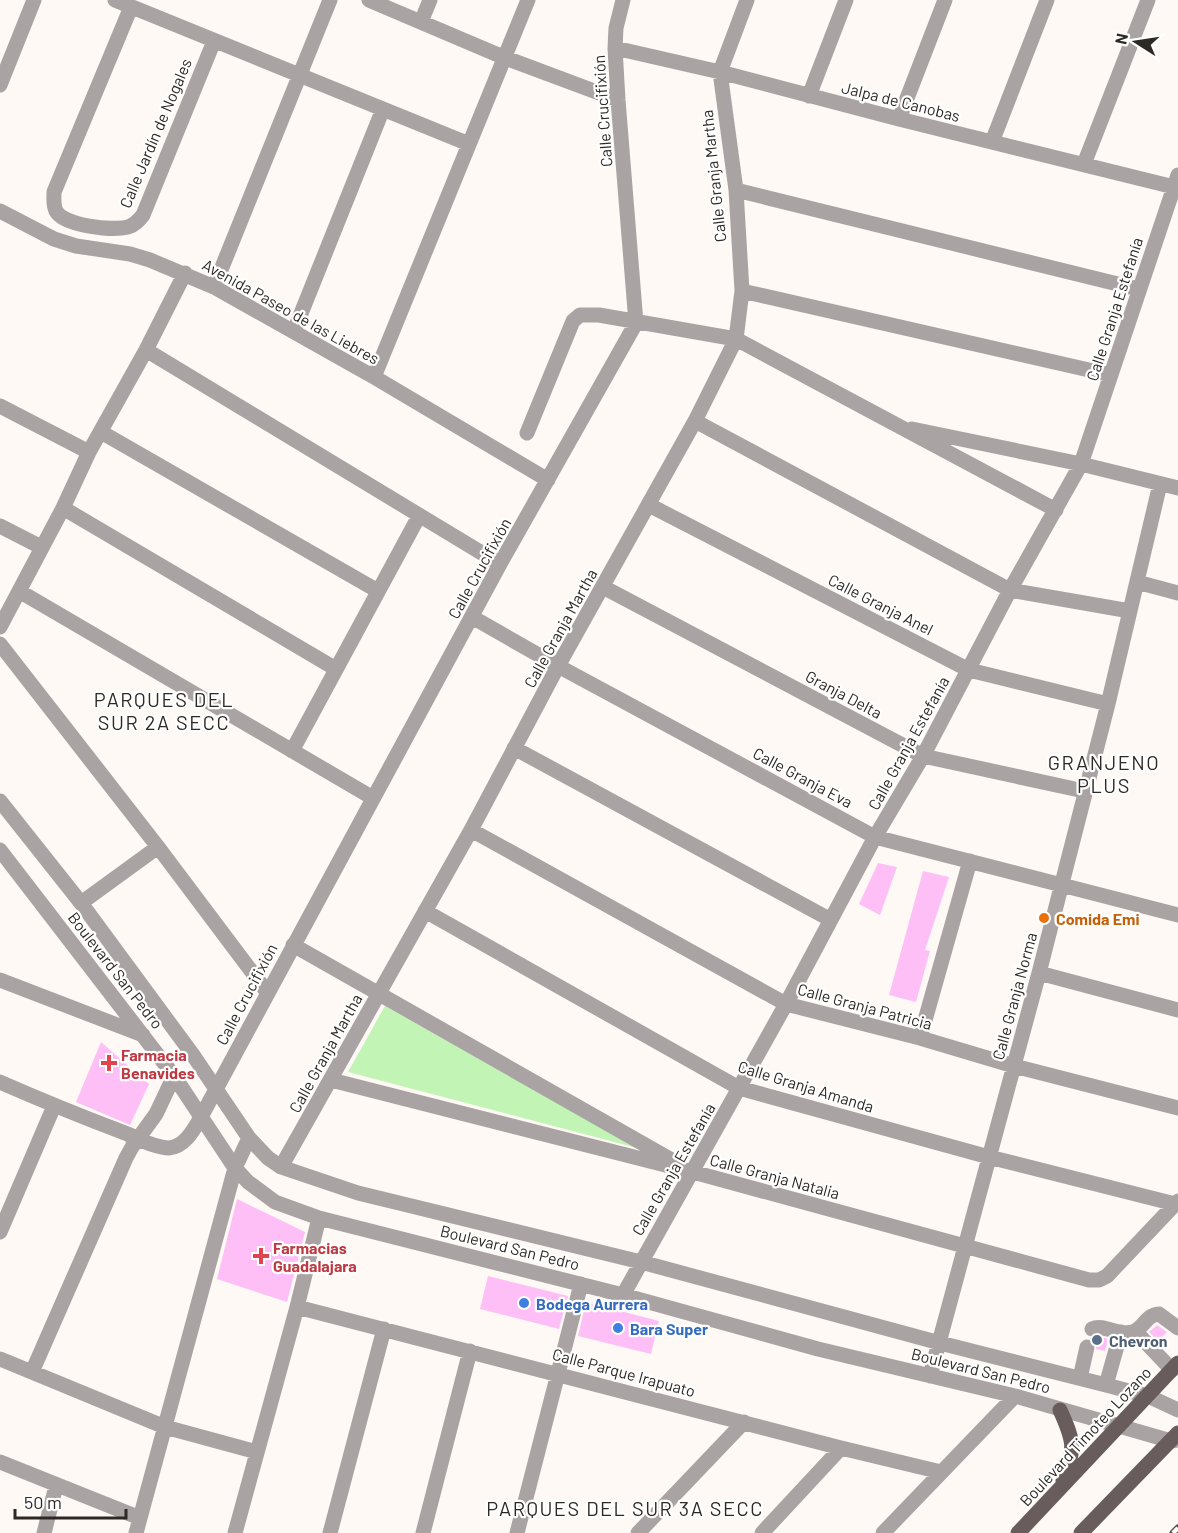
<svg xmlns="http://www.w3.org/2000/svg" width="1178" height="1533" font-family="Barlow,sans-serif">
<style>
.green{fill:#c2f4b6}
.building{fill:#febff6}
.lines{fill:none;stroke-linecap:round;stroke-linejoin:round}
.minor{stroke:#aaa3a3;stroke-width:15}
.major{stroke:#695c5c;stroke-width:15}
.rail-casing{stroke:#56524e;stroke-width:7}
.rail{stroke:#fff;stroke-width:4.5;stroke-dasharray:14;stroke-linecap:butt}
.food-dot{fill:#e8710a;stroke:#fff;stroke-width:2}
.health-dot{fill:#e0444e;stroke:#fff;stroke-width:2}
.shop-dot{fill:#3f7fe0;stroke:#fff;stroke-width:2}
.service-dot{fill:#5c6f8a;stroke:#fff;stroke-width:2}
.labels{text-anchor:middle;dominant-baseline:central;stroke-width:4.5;stroke-linejoin:round;paint-order:stroke}
.street-label{font-size:16px;fill:#2d2925;stroke:#fff}
.food-label{font-size:16px;font-weight:bold;fill:#c56008;stroke:#fff;text-anchor:start}
.health-label{font-size:16px;font-weight:bold;fill:#be3a42;stroke:#fff;text-anchor:start}
.shop-label{font-size:16px;font-weight:bold;fill:#366cbe;stroke:#fff;text-anchor:start}
.service-label{font-size:16px;font-weight:bold;fill:#4e5e75;stroke:#fff;text-anchor:start}
.quarter-label{font-size:20px;letter-spacing:1.5px;fill:#2d2925;stroke:#fff}
</style>
<rect width="100%" height="100%" fill="#fef9f4"/>
<!-- green -->
<path class="green" d="M 385,1006 L 637,1148 L 348,1072 Z"/>
<!-- building -->
<path class="building" d="M 878,863 L 897,867 L 880,915 L 859,904 Z
M 923,871 L 949,877 L 925,950 L 930,951 L 916,1002 L 889,995 Z
M 101,1042 L 149,1084 L 130,1125 L 76,1102 Z
M 237,1199 L 305,1232 L 287,1302 L 217,1279 Z
M 488,1276 L 568,1296 L 559,1329 L 480,1309 Z
M 586,1302 L 659,1321 L 651,1354 L 578,1336 Z
M 1157,1325 L 1167,1332 L 1158,1341 L 1149,1332 Z
M 1101,1337 L 1108,1339 L 1105,1351 L 1096,1349 L 1096,1344 L 1091,1339 Z"/>
<g class="lines">
<!-- minor -->
<path class="minor" d="M 115,0 L 469,144
M 369,0 L 503,57 L 618,100
M 131,7 L 54,192 C 54,199 53,205 56,211 C 64,226 113,231 128,227 C 135,225 139,220 143,215 L 214,41
M 421,22 L 430,0
M 615,48 L 720,72 L 899,119 L 1178,188
M 0,85 L 34,0
M 809,96 L 846,0
M 899,119 L 945,0
M 992,142 L 1047,0
M 1084,164 L 1148,0
M 736,190 L 1138,289
M 0,211 L 54,239 L 76,246 L 130,254 L 150,260 L 214,287 L 374,377 L 548,480
M 214,287 L 330,0
M 742,291 L 1111,375
M 294,331 L 383,109
M 146,350 L 500,564
M 374,377 L 528,0
M 0,406 L 89,452
M 695,421 L 1010,590 L 1130,611
M 912,429 L 1081,464 L 1178,488
M 101,432 L 378,591
M 527,433 L 573,321 L 580,315 L 599,315 L 736,339 L 1056,510
M 649,505 L 969,670 L 1108,704
M 63,508 L 336,669
M 0,526 L 41,547
M 1137,582 L 1178,593
M 603,587 L 923,756 L 1084,791
M 19,591 L 373,798
M 472,617 L 558,666 L 875,837 L 1178,915
M 0,627 L 63,508 L 89,452 L 146,350 L 185,273
M 0,644 L 158,847 L 267,992
M 514,748 L 831,920
M 292,751 L 419,516
M 0,801 L 81,903 L 193,1055 L 249,1138 L 268,1158 L 281,1167 L 358,1193 L 641,1262 L 940,1343 L 1106,1385 L 1148,1396 L 1178,1410
M 471,830 L 786,1004 L 920,1038 L 1014,1066 L 1178,1108
M 0,850 L 174,1076 L 235,1168 L 248,1182 L 275,1202 L 319,1218 L 623,1295 L 818,1349 L 1015,1396 L 1171,1441 L 1178,1440
M 81,903 L 158,847
M 425,911 L 739,1088 L 989,1157 L 1175,1204
M 293,945 L 677,1163
M 1039,973 L 1178,1010
M 0,980 L 143,1035
M 920,1038 L 970,861
M 331,1080 L 693,1172 L 1089,1280 L 1099,1280 L 1107,1276 L 1178,1201
M 0,1082 C 41,1100 83,1117 125,1133 C 137,1138 155,1148 169,1148 C 185,1147 194,1129 201,1117 L 500,564 L 636,323 L 618,100 L 615,48 L 616,28 L 623,0
M 281,1167 L 471,830 L 558,666 L 695,421 L 736,339 L 742,291 L 736,190 L 720,72 L 747,0
M 0,1232 L 54,1106
M 623,1295 L 786,1004 L 875,837 L 923,756 L 1010,590 L 1081,464 L 1178,175
M 297,1307 L 841,1448 L 941,1472
M 1092,1329 C 1104,1323 1121,1338 1135,1331 C 1145,1326 1146,1315 1159,1314 L 1178,1328
M 1135,1331 L 1172,1370
M 0,1359 L 165,1427 L 257,1452
M 32,1372 L 126,1158 L 132,1147 L 156,1114 L 174,1076
M 930,1376 L 1039,973 L 1108,704 L 1160,484
M 1080,1378 L 1087,1347
M 1106,1385 L 1121,1332
M 0,1462 L 140,1518
M 44,1533 L 56,1486
M 136,1533 L 235,1168 L 249,1138
M 235,1533 L 297,1307 L 319,1218
M 330,1533 L 384,1329
M 423,1533 L 470,1351
M 517,1533 L 581,1284
M 638,1533 L 744,1422
M 762,1533 L 841,1448
M 883,1533 L 1015,1396"/>
<!-- major -->
<path class="major" d="M 1060,1410 C 1074,1441 1076,1448 1063,1481
M 1018,1533 L 1178,1363
M 1081,1533 L 1178,1433"/>
<!-- rail casing -->
<g class="rail-casing">
<path id="rail" d="M 1173,1533 L 1178,1528"/>
</g>
<!-- rail -->
<use href="#rail" class="rail"/>
</g>
<!-- markers -->
<circle class="food-dot" cx="1044" cy="918" r="6"/>
<g class="health-dot">
<path d="M106 1054h6v6h6v6h-6v6h-6v-6h-6v-6h6z"/>
<path d="M258 1247h6v6h6v6h-6v6h-6v-6h-6v-6h6z"/>
</g>
<g class="shop-dot">
<circle cx="524" cy="1303" r="6"/>
<circle cx="618" cy="1328" r="6"/>
</g>
<circle class="service-dot" cx="1097" cy="1340" r="6"/>
<g class="labels">
<!-- street labels -->
<g class="street-label">
<text transform="translate(901 101) rotate(14)">Jalpa de Canobas</text>
<text transform="translate(602 111) rotate(-94)">Calle Crucifixión</text>
<text transform="translate(155 133) rotate(-67)">Calle Jardín de Nogales</text>
<text transform="translate(713 176) rotate(-96)">Calle Granja Martha</text>
<text transform="translate(1114 309) rotate(-72)">Calle Granja Estefanía</text>
<text transform="translate(291 311) rotate(29)">Avenida Paseo de las Liebres</text>
<text transform="translate(479 568) rotate(-61)">Calle Crucifixión</text>
<text transform="translate(881 604) rotate(27)">Calle Granja Anel</text>
<text transform="translate(560 628) rotate(-61)">Calle Granja Martha</text>
<text transform="translate(844 694) rotate(28)">Granja Delta</text>
<text transform="translate(908 743) rotate(-61)">Calle Granja Estefanía</text>
<text transform="translate(803 777) rotate(28)">Calle Granja Eva</text>
<text transform="translate(116 970) rotate(52)">Boulevard San Pedro</text>
<text transform="translate(246 994) rotate(-62)">Calle Crucifixión</text>
<text transform="translate(1014 996) rotate(-75)">Calle Granja Norma</text>
<text transform="translate(865 1006) rotate(15)">Calle Granja Patricia</text>
<text transform="translate(325 1053) rotate(-61)">Calle Granja Martha</text>
<text transform="translate(806 1086) rotate(17)">Calle Granja Amanda</text>
<text transform="translate(673 1169) rotate(-60)">Calle Granja Estefanía</text>
<text transform="translate(775 1176) rotate(15)">Calle Granja Natalia</text>
<text transform="translate(510 1247) rotate(14)">Boulevard San Pedro</text>
<text transform="translate(981 1370) rotate(14)">Boulevard San Pedro</text>
<text transform="translate(624 1372) rotate(15)">Calle Parque Irapuato</text>
<text transform="translate(1085 1436) rotate(-47)">Boulevard Timoteo Lozano</text>
</g>
<!-- food labels -->
<g class="food-label">
<text x="1056" y="918">Comida Emi</text>
</g>
<!-- health labels -->
<g class="health-label">
<text x="121" y="1054">Farmacia<tspan x="121" dy="18">Benavides</tspan></text>
<text x="273" y="1247">Farmacias<tspan x="273" dy="18">Guadalajara</tspan></text>
</g>
<!-- shop labels -->
<g class="shop-label">
<text x="536" y="1303">Bodega Aurrera</text>
<text x="630" y="1328">Bara Super</text>
</g>
<!-- service labels -->
<g class="service-label">
<text x="1109" y="1340">Chevron</text>
</g>
<!-- quarter labels -->
<g class="quarter-label">
<text x="164" y="699">PARQUES DEL<tspan x="164" dy="23">SUR 2A SECC</tspan></text>
<text x="1104" y="762">GRANJENO<tspan x="1104" dy="23">PLUS</tspan></text>
<text x="625" y="1508">PARQUES DEL SUR 3A SECC</text>
</g>
</g>
<!-- north arrow -->
<g transform="translate(1136 42) rotate(282)" stroke="#ffffff" stroke-width="4.5" paint-order="stroke">
<path d="M0-4.5L10 22L0 15L-10 22Z" fill="#2d2925"/>
<text y="-9" font-size="16" font-weight="bold" text-anchor="middle" fill="#2d2925">N</text>
</g>
<!-- scale -->
<path d="M15 1509v9h111v-9" fill="none" stroke="#2d2925" stroke-width="3"/>
<text x="24" y="1509" font-size="18" fill="#2d2925" stroke="#ffffff" stroke-width="4.5" paint-order="stroke">50 m</text>
</svg>
